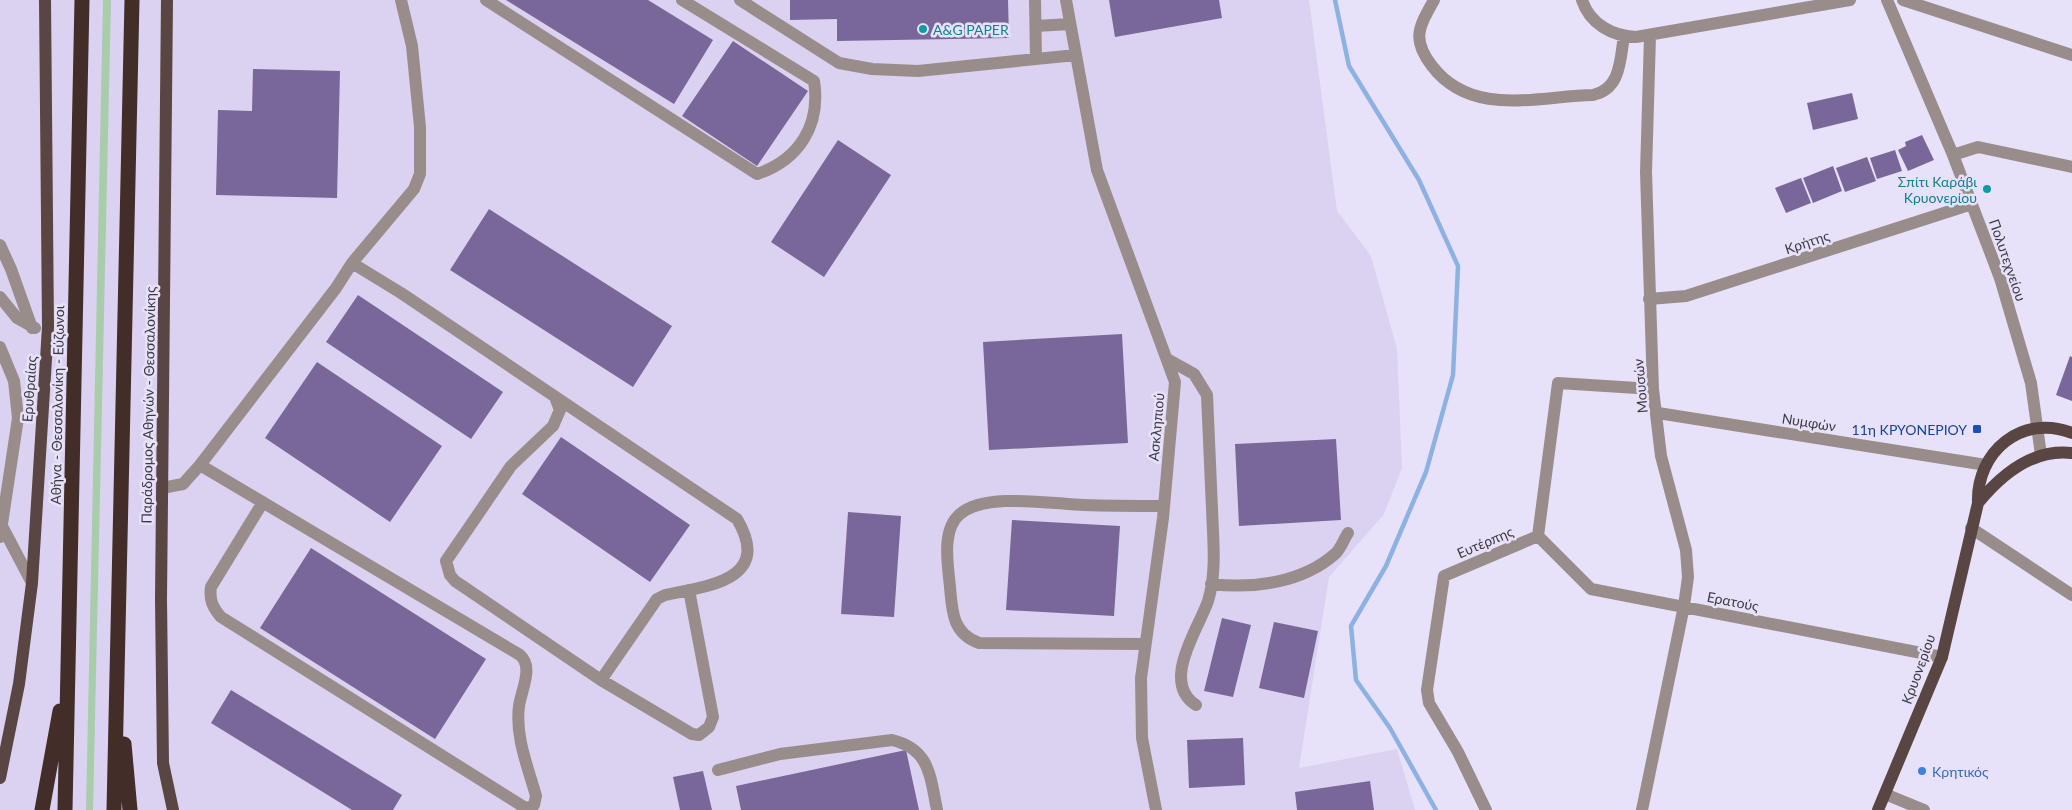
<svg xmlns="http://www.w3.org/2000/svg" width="2072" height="810" font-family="Lato,sans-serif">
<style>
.built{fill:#dad2f0}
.green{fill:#a9cdab}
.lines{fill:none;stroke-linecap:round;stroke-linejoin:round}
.stream{stroke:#8db2e2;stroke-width:4.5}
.building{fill:#79679a}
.minor{stroke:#998d8b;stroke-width:12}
.major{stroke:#594542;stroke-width:12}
.highway{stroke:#432d29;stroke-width:15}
.culture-dot{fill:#0f9aa8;stroke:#e8e1fa;stroke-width:2}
.transit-dot{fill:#1a4fb4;stroke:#e8e1fa;stroke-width:2}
.shop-dot{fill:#3f7fe0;stroke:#e8e1fa;stroke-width:2}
.labels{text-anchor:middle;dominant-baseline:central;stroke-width:5;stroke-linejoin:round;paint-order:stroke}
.culture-label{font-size:14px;fill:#0d838f;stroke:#e8e1fa;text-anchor:start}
.street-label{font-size:14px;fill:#3c3942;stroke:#e8e1fa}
.transit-label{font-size:14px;fill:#164399;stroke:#e8e1fa;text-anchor:end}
.shop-label{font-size:14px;fill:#366cbe;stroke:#e8e1fa;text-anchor:start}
</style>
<rect width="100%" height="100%" fill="#e8e1fa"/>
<!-- built -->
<path class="built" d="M 0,0 L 1309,0 L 1337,211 L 1371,256 L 1397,349 L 1402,468 L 1384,514 L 1329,577 L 1299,768 L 1397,749 L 1415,810 L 0,810 Z"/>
<!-- green -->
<path class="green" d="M 103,0 L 111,0 L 93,810 L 86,810 Z"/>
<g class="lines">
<!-- stream -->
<path class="stream" d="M 1335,0 L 1349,66 L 1419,180 L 1458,266 L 1453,375 L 1426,472 L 1386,566 L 1351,626 L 1356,680 L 1390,728 L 1436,810"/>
</g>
<!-- building -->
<path class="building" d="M 506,0 L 648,0 L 713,40 L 674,104 Z
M 790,0 L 1008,0 L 1009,38 L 837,41 L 837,19 L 790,20 Z
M 1109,0 L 1219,0 L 1222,18 L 1115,37 Z
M 733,41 L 808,91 L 757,166 L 682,116 Z
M 253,69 L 340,71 L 337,198 L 216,195 L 218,110 L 252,111 Z
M 1852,93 L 1858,119 L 1813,130 L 1807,103 Z
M 1922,135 L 1934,160 L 1908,171 L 1898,150 L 1906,146 L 1905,142 Z
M 838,140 L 891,175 L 824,277 L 771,242 Z
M 1895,150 L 1902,171 L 1877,179 L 1870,158 Z
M 1867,157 L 1876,181 L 1845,192 L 1836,168 Z
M 1833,166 L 1842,191 L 1813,203 L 1803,178 Z
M 1801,178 L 1811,203 L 1786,213 L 1775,188 Z
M 489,209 L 672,326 L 633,387 L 450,270 Z
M 358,295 L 503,392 L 471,439 L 326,342 Z
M 1122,334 L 1128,443 L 989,450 L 983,342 Z
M 2070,356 L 2072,357 L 2072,401 L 2056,395 Z
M 317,362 L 442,446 L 390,522 L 265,438 Z
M 561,437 L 690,525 L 650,582 L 522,494 Z
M 1336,439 L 1341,520 L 1239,526 L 1235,444 Z
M 848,512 L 901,516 L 894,617 L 841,614 Z
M 1012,520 L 1120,526 L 1114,616 L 1006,610 Z
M 311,548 L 486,659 L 435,739 L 260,628 Z
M 1222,618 L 1251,625 L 1233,697 L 1204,691 Z
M 1274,622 L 1318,631 L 1304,698 L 1259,688 Z
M 231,690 L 402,795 L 393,810 L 352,810 L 211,723 Z
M 1243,738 L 1245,785 L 1189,788 L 1187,740 Z
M 906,750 L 919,810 L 741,810 L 736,786 Z
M 703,771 L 712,810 L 680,810 L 673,777 Z
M 1370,781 L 1374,810 L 1297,810 L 1295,792 Z"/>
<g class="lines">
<!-- minor -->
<path class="minor" d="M 486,0 L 757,174 C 799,160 821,125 814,81 L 682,0
M 740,0 L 839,63 L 872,69 L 918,71 L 1076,55
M 1035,0 L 1036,59
M 1066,0 L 1097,170 L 1175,382 L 1163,518 L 1141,678 L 1142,738 L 1156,810
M 1434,0 C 1419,27 1411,39 1432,66 C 1472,118 1538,96 1593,95 C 1621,89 1620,60 1624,36
M 1582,0 C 1590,24 1612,36 1636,37 L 1850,0
M 1887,0 L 1953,155 L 2000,278 L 2031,383 L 2041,455
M 1903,0 L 2072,55
M 1036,26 L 1070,24
M 1953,155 L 1978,147 L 2072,167
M 0,245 L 11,269 L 32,328
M 352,263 L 401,293 L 737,519 C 773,580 708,586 665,595 L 657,599 L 601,680
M 0,297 L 17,318 L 35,328
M 1649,299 L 1686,296 L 1972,204
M 0,347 L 14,381 L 18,418 L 0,537
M 1167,359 L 1194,374 L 1207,395 C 1209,433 1210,471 1212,509 C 1213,539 1217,572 1208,601 C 1199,628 1160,682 1196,705
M 555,397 L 560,410 L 553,426 L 511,466 L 446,561 L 450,575 L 455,581 L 601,680 L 692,734 L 699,735 L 709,727 L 713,717 L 689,590
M 1658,413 L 1986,465
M 200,465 L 520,655 C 534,667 521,691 519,706 C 515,737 528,767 536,796 L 534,805 L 531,808 L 524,807 L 221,617 C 213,608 209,600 211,587 L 263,502
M 162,488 L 183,484 L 200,465 L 336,288 L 352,263 L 414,189 L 420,174 L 420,127 L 412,46 L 401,0
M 2,526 L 32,583
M 1971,528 L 2072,595
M 1538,536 L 1591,589 L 1942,657
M 1538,536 L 1558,383 L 1653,389
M 1211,584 C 1253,589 1303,583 1336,553 C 1341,548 1344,539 1348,533
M 1145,644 L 979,643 C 953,634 952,612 950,587 C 948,565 941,530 960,514 C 986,492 1052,504 1084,505 C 1111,506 1138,506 1164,506
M 718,770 L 780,754 L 892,740 C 930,749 930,776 937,810
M 1885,794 L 1924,810
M 1486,810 L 1458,752 L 1429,703 L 1427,690 L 1444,576 L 1538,536
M 1642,810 L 1684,606 L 1688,577 L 1686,550 L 1661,456 L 1653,389 L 1646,172 L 1650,36"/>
<!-- major -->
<path class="major" d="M 167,0 L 161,599 L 163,763 L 173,810
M 1978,503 C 2001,475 2032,448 2072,453
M 0,778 L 19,684 L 32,583 L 48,327 L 45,0
M 1878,810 L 1942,657 L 1978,503 C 1976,452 2022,413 2072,433"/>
<!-- highway -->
<path class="highway" d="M 124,744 L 130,810
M 42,810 L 60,711
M 65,810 L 82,0
M 114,810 L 132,0"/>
</g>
<!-- markers -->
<g class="culture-dot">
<circle cx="923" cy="29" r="5"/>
<circle cx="1987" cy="189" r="5"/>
</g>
<rect class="transit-dot" x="1972" y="424" width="10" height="10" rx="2.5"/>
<circle class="shop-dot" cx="1922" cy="771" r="5"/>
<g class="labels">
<!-- culture labels -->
<g class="culture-label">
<text x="933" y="29">A&amp;G PAPER</text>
<text x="1977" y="181" text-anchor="end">Σπίτι Καράβι<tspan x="1977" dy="16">Κρυονερίου</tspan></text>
</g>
<!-- street labels -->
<g class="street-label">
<text transform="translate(1807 242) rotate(-18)">Κρήτης</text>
<text transform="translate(2008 260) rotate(71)">Πολυτεχνείου</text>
<text transform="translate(1640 386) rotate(-95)">Μουσών</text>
<text transform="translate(29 389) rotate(-86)">Ερυθραίας</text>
<text transform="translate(57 405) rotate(-89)">Αθήνα - Θεσσαλονίκη - Εύζωνοι</text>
<text transform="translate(148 405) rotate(-89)">Παράδρομος Αθηνών - Θεσσαλονίκης</text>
<text transform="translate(1809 422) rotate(9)">Νυμφών</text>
<text transform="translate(1156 427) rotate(-85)">Ασκληπιού</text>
<text transform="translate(1485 542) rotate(-23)">Ευτέρπης</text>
<text transform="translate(1733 601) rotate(11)">Ερατούς</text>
<text transform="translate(1918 669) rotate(-70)">Κρυονερίου</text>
</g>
<!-- transit labels -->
<g class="transit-label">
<text x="1967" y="429">11η ΚΡΥΟΝΕΡΙΟΥ</text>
</g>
<!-- shop labels -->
<g class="shop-label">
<text x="1932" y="771">Κρητικός</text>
</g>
</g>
</svg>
